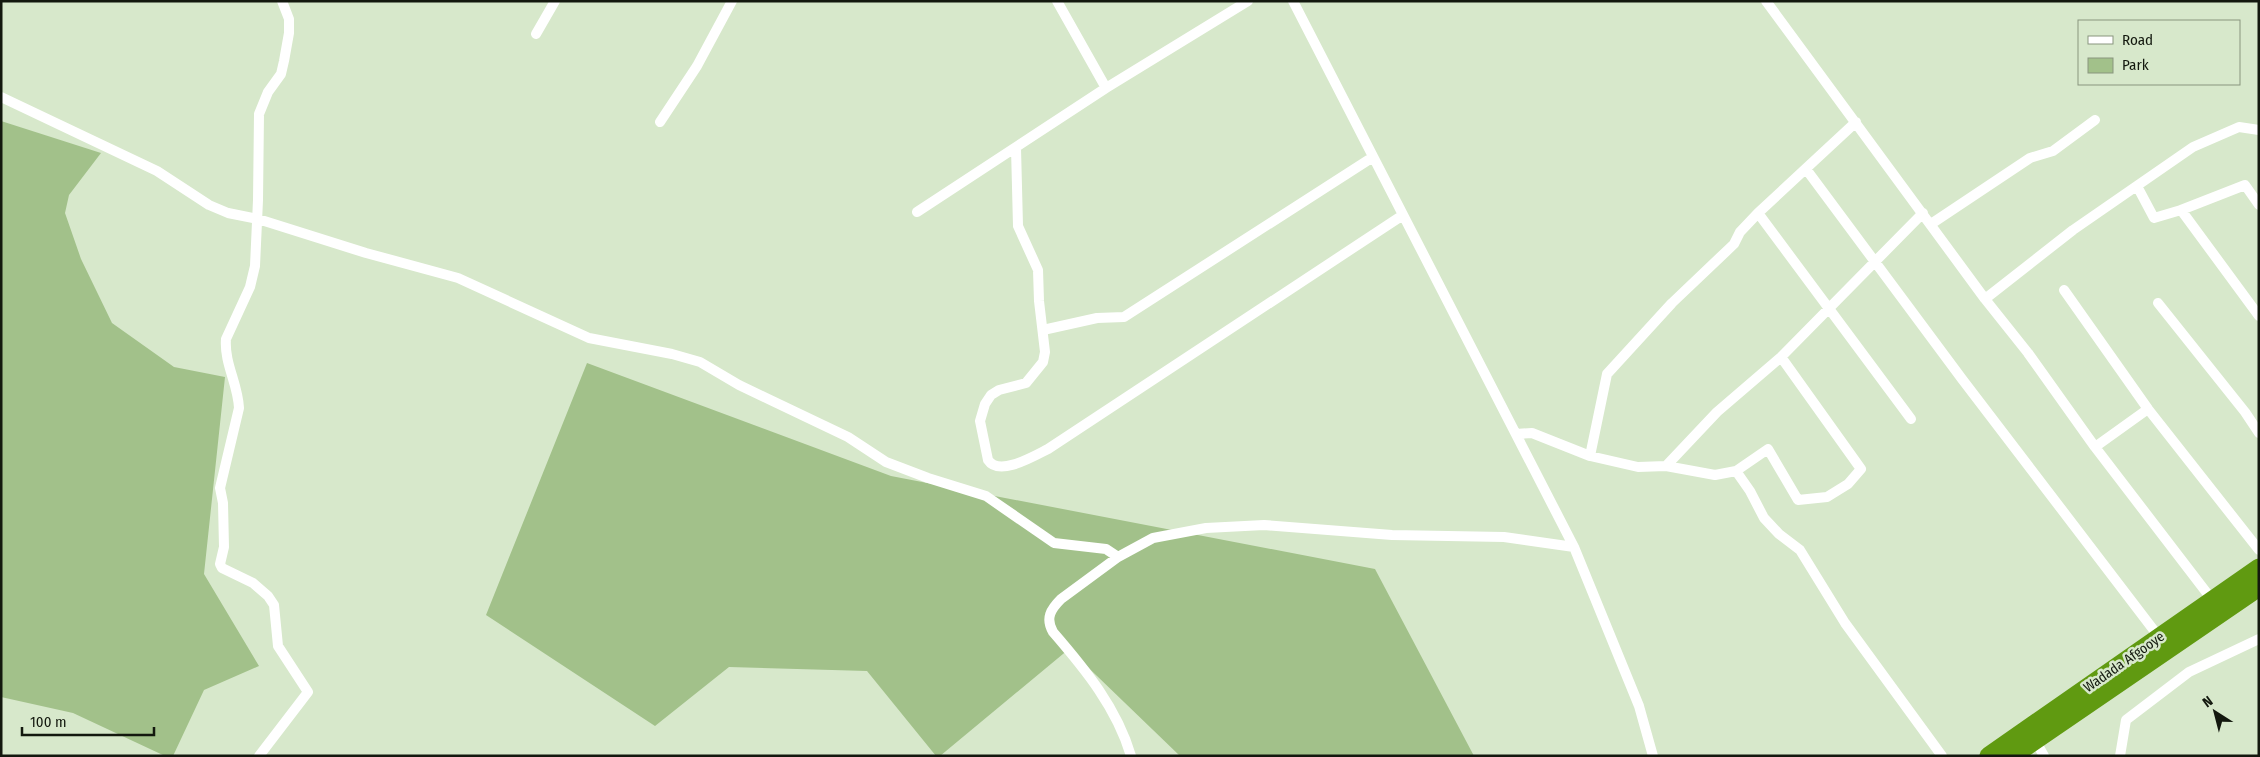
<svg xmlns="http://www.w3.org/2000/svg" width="2260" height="757" font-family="'Fira Sans Condensed',sans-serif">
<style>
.green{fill:#a2c18a}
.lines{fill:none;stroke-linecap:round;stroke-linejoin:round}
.street{stroke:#fff;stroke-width:10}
.highway{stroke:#609a11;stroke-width:19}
.labels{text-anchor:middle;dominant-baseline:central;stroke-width:5;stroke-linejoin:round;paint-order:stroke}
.street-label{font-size:14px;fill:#13180e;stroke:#d7e8cb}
</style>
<rect width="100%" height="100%" fill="#d7e8cb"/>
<!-- green -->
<path class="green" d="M 1,121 L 101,153 L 69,195 L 65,213 L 81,259 L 112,323 L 174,367 L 225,377 L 204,574 L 259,666 L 204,690 L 173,756 L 165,756 L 73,713 L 1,697 Z
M 587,363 L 891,476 L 1375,569 L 1474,756 L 1180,756 L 1069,649 L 940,756 L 936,756 L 867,671 L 729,667 L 655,726 L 486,615 Z"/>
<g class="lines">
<!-- street -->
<path class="street" d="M 1057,1 L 1106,88
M 1293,1 L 1574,547 L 1639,706 L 1653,756
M 1766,1 L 1985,299 L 2028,353 L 2095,447 L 2213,601
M 536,34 L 555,1
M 1,97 L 157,171 L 209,205 L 228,213 L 258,219 L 366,253 L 458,278 L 589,338 L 672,354 L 700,362 L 739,385 L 848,437 L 886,462 L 928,478 L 986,496 L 1054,543 L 1106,549 L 1118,557
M 660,122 L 697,66 L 732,1
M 1016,148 L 1018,226 L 1038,270 L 1039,301 L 1045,352 L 1043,362 L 1026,383 L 999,390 L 991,395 L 985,404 L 980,421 L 988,460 C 999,477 1034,456 1048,449 L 1403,215
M 1806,169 L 1962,379 L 2159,637
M 2137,186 L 2154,218 L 2181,210 L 2259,316
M 2181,210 L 2245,185 L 2259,205
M 917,212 L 1106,88 L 1248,1
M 1758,213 L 1911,419
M 1931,224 L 2030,158 L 2053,151 L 2095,120
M 2064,290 L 2148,409 L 2259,550
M 1985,299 L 2073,230 L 2193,147 L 2239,127 L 2259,130
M 2158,303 L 2245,412 L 2259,433
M 1043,330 L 1097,318 L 1124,317 L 1373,157
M 1516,434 L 1532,433 L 1590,456 L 1638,467 L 1666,466 L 1715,475 L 1736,471 L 1768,449 L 1798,500 L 1827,497 L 1848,484 L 1861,469 L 1781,357
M 2095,447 L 2148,409
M 1590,456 L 1607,374 L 1672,303 L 1734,244 L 1740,232 L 1758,213 L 1856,122
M 1666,466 L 1717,412 L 1781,357 L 1923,213
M 1736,471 L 1750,491 L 1764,518 L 1779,534 L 1800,550 L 1845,623 L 1942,756
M 2035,740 L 2044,756
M 259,756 L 308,692 L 278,646 L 274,605 L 268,596 L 253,583 L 222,568 L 220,564 L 224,547 L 223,503 L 220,488 L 239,408 C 238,384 224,363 226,339 L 250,287 L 255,266 L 258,200 L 259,114 L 268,92 L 281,74 L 284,61 L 289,33 L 289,19 L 282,1
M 1131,756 C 1117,708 1085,669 1053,632 C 1045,618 1051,609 1061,599 L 1118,557 L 1153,538 L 1206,528 L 1264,525 L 1392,535 L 1504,537 L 1574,547
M 2120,756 L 2126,720 L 2189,672 L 2259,639"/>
<!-- highway -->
<path class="highway" d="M 1989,756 L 2259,568
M 2012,756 L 2259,587"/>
</g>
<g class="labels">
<!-- street labels -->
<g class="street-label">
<text transform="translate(2124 662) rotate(-35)">Wadada Afgooye</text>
</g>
</g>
<!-- border -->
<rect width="2260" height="757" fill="none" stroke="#13180e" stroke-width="5"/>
<!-- legend -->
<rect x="2078" y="20" width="162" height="65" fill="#d7e8cb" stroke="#89957f"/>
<rect x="2088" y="36" width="25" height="8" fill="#ffffff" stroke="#89957f"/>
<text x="2122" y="45" font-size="15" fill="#13180e">Road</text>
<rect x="2088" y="58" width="25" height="15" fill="#a2c18a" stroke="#89957f"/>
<text x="2122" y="70" font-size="15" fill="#13180e">Park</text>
<!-- north arrow -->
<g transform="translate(2215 712) rotate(324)" stroke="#d7e8cb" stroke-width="4" paint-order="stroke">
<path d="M0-4L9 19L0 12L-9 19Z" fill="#13180e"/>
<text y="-8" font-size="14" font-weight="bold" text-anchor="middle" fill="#13180e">N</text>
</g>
<!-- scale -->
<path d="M22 727v8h132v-8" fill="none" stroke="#13180e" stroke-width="2.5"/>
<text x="30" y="727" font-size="15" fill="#13180e" stroke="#d7e8cb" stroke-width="4" paint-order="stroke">100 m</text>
</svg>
